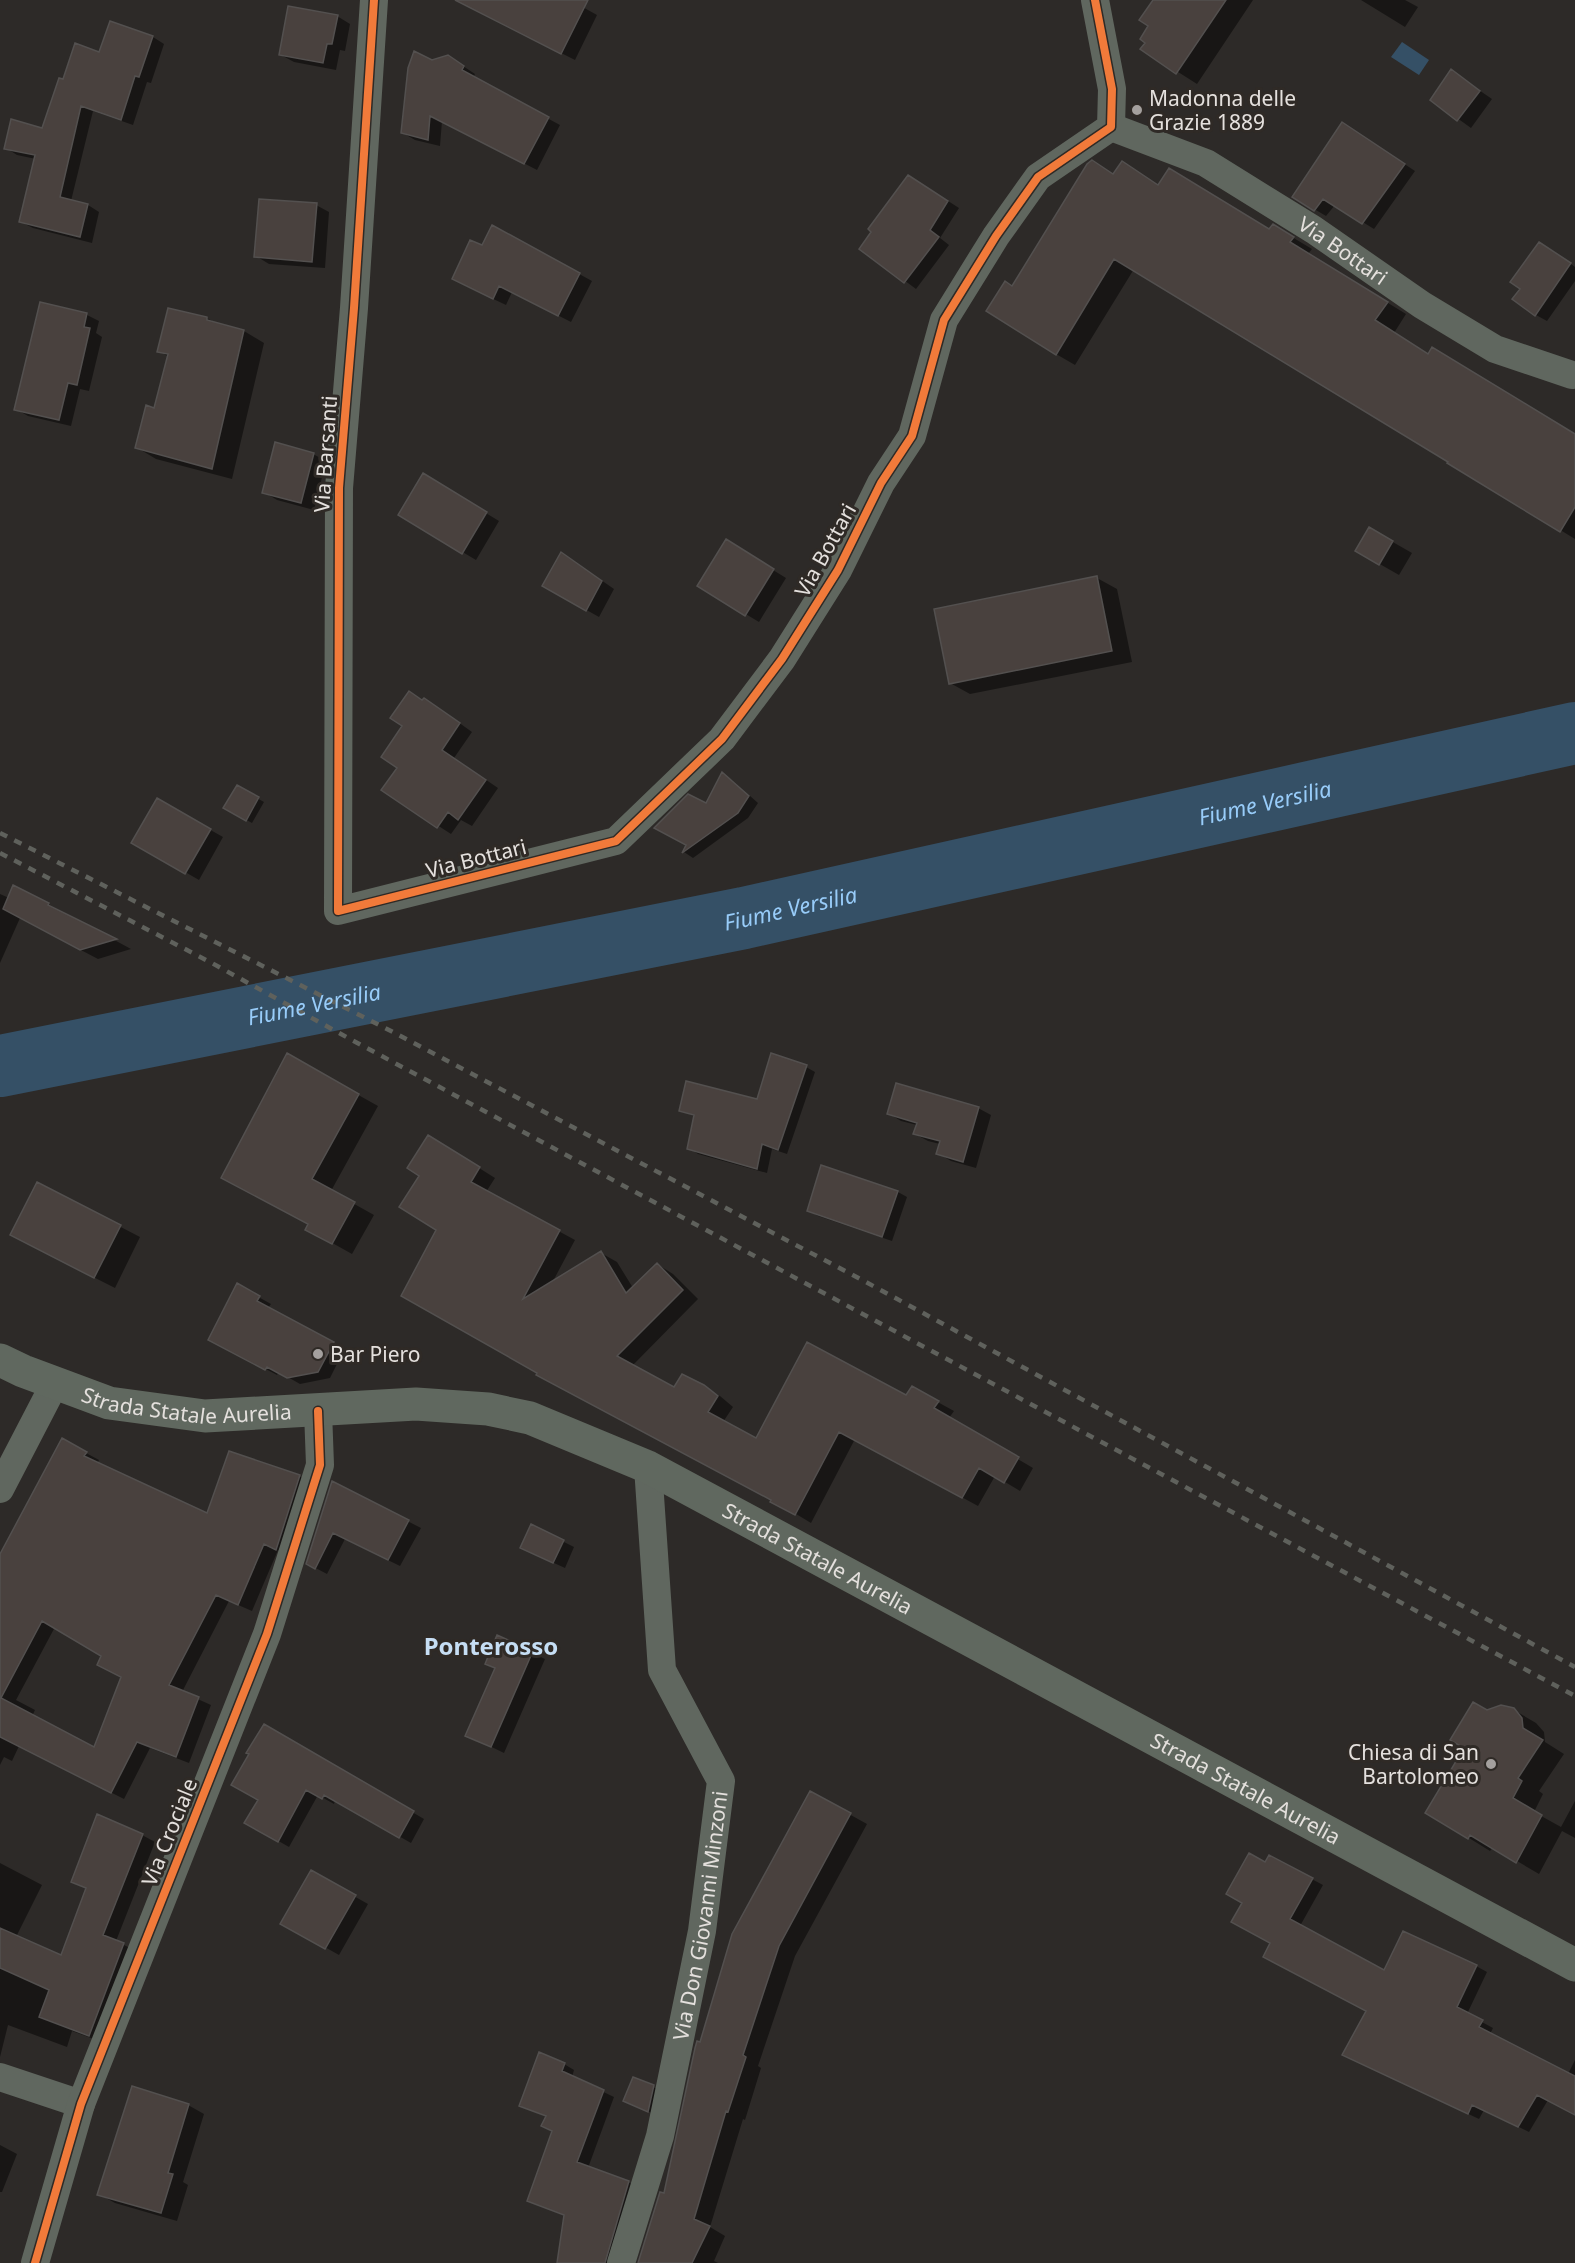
<svg xmlns="http://www.w3.org/2000/svg" width="1575" height="2263" font-family="'Noto Sans',sans-serif">
<style>
.water{fill:#355066}
.shadow{fill:#0007;fill-rule:evenodd}
.lines{fill:none;stroke-linecap:round;stroke-linejoin:round}
.river{stroke:#355066;stroke-width:62}
.building{fill:#49413e;stroke:#53504f;stroke-width:1.5;fill-rule:evenodd}
.minor{stroke:#60675f;stroke-width:28}
.primary{stroke:#60685f;stroke-width:33}
.rail{stroke:#5f615c;stroke-width:4.5;stroke-dasharray:8 8;stroke-linecap:butt}
.cycleway-casing{stroke:#2f2a26;stroke-width:11}
.cycleway{stroke:#f17a3a;stroke-width:8}
.poi-dot{fill:#a4a09e;stroke:#2f2a26;stroke-width:2}
.labels{text-anchor:middle;dominant-baseline:central;stroke-width:6;stroke-linejoin:round;paint-order:stroke}
.poi-label{font-size:21px;fill:#e4e0dd;stroke:#2f2a26;text-anchor:start}
.street-label{font-size:21px;fill:#e4e0dd;stroke:#2f2a26}
.water-label{font-size:22px;font-style:italic;fill:#98ccf9;stroke:#2f2a26}
.quarter-label{font-size:24px;font-weight:bold;fill:#c6def4;stroke:#2f2a26}
</style>
<rect width="100%" height="100%" fill="#2d2a28"/>
<!-- water -->
<path class="water" d="M 1402,42 L 1429,60 L 1419,75 L 1391,57 Z"/>
<!-- shadow -->
<path class="shadow" d="M 462,0 L 570,0 L 597,15 L 575,60 L 474,9 Z
M 1154,0 L 1253,0 L 1197,84 L 1142,49 L 1147,42 Z
M 1361,0 L 1405,0 L 1418,7 L 1405,27 Z
M 337,16 L 350,24 L 345,51 L 340,50 L 336,70 L 294,62 L 281,55 Z
M 153,37 L 164,44 L 151,83 L 147,82 L 133,125 L 93,111 L 71,201 L 88,205 L 99,212 L 92,243 L 33,228 L 21,222 L 36,159 L 17,155 L 6,148 L 43,130 L 64,81 L 100,53 Z
M 460,64 L 475,74 L 473,78 L 560,125 L 537,170 L 442,121 L 440,146 L 415,140 L 403,133 Z
M 1451,71 L 1492,99 L 1471,128 L 1432,100 Z
M 1353,130 L 1415,171 L 1374,229 L 1335,205 L 1326,216 L 1294,197 Z
M 1092,162 L 1115,175 L 1159,186 L 1269,231 L 1292,237 L 1312,249 L 1308,254 L 1406,314 L 1394,333 L 1429,355 L 1575,435 L 1575,539 L 1134,269 L 1075,365 L 1056,354 L 1013,288 Z
M 920,183 L 959,208 L 940,238 L 949,245 L 916,289 L 861,248 Z
M 316,205 L 329,212 L 325,268 L 269,264 L 256,256 Z
M 493,227 L 592,281 L 571,322 L 512,292 L 506,305 L 466,286 Z
M 1552,250 L 1575,267 L 1575,281 L 1547,321 L 1536,315 Z
M 42,304 L 87,315 L 99,321 L 96,333 L 102,337 L 89,391 L 80,389 L 71,426 L 28,416 L 16,409 Z
M 207,318 L 217,324 L 244,331 L 264,343 L 232,479 L 156,459 L 136,447 L 155,410 L 169,357 L 159,351 Z
M 313,454 L 326,461 L 314,510 L 277,500 L 264,492 Z
M 423,475 L 499,521 L 476,560 L 400,515 Z
M 1370,529 L 1412,553 L 1399,575 L 1357,551 Z
M 739,549 L 786,578 L 759,622 L 699,586 Z
M 575,562 L 614,589 L 599,617 L 544,586 Z
M 1097,578 L 1117,589 L 1132,662 L 970,694 L 950,683 Z
M 410,693 L 437,707 L 472,732 L 454,758 L 498,788 L 472,826 L 461,820 L 451,834 L 383,790 L 399,767 Z
M 722,774 L 732,780 L 758,803 L 748,818 L 693,858 L 684,852 Z
M 237,787 L 264,802 L 252,823 L 225,808 Z
M 157,800 L 223,837 L 199,880 L 133,842 Z
M 0,894 L 9,898 L 48,904 L 131,949 L 98,959 L 20,918 L 0,963 Z
M 287,1055 L 378,1106 L 331,1191 L 374,1215 L 352,1254 L 327,1240 L 309,1224 Z
M 806,1067 L 815,1072 L 787,1154 L 772,1149 L 767,1173 L 698,1154 L 689,1148 L 696,1117 L 681,1110 L 758,1101 Z
M 978,1108 L 991,1115 L 976,1168 L 951,1161 L 938,1153 L 940,1144 L 928,1141 L 915,1134 L 917,1125 L 901,1121 L 888,1113 Z
M 444,1146 L 495,1178 L 486,1192 L 575,1240 L 552,1283 L 601,1253 L 617,1262 L 633,1288 L 657,1264 L 673,1274 L 698,1299 L 632,1366 L 675,1389 L 683,1376 L 720,1396 L 733,1407 L 723,1422 L 757,1440 L 907,1397 L 912,1388 L 954,1411 L 949,1418 L 1033,1468 L 1020,1491 L 995,1476 L 978,1506 L 855,1439 L 811,1523 L 773,1500 L 554,1383 L 438,1229 Z
M 38,1184 L 140,1237 L 115,1288 L 32,1246 Z
M 898,1192 L 907,1197 L 892,1241 L 818,1216 L 809,1211 Z
M 237,1285 L 271,1304 L 268,1308 L 344,1350 L 330,1378 L 300,1384 L 279,1372 L 277,1375 L 221,1345 Z
M 62,1440 L 99,1460 L 97,1464 L 208,1515 L 299,1476 L 312,1484 L 289,1556 L 278,1550 L 252,1611 L 229,1601 L 182,1692 L 211,1705 L 189,1763 L 150,1748 L 124,1799 L 19,1746 L 12,1761 L 4,1757 L 0,1765 L 0,1557 ZM 55,1627 L 103,1655 L 122,1677 L 95,1749 L 32,1716 L 35,1710 L 16,1700 Z
M 333,1483 L 421,1528 L 400,1566 L 345,1539 L 327,1574 L 308,1564 Z
M 532,1526 L 574,1547 L 565,1568 L 532,1553 Z
M 498,1637 L 545,1659 L 504,1753 L 467,1735 L 497,1669 Z
M 1514,1710 L 1536,1723 L 1544,1732 L 1545,1742 L 1564,1754 L 1539,1791 L 1543,1794 L 1534,1812 L 1561,1827 L 1575,1801 L 1575,1838 L 1562,1831 L 1539,1874 L 1493,1847 L 1490,1851 L 1427,1812 L 1487,1711 Z
M 265,1726 L 424,1819 L 411,1843 L 335,1800 L 334,1804 L 318,1795 L 289,1847 L 247,1823 L 260,1800 Z
M 811,1793 L 867,1824 L 795,1956 L 758,2066 L 761,2068 L 745,2120 L 743,2119 L 710,2227 L 725,2236 L 714,2261 L 718,2263 L 649,2263 L 701,2044 Z
M 142,1835 L 155,1842 L 116,1941 L 136,1951 L 102,2042 L 72,2031 L 67,2047 L 8,2025 L 0,2057 L 0,1863 L 42,1885 L 16,1937 L 62,1957 L 87,1889 L 72,1881 Z
M 1270,1857 L 1323,1885 L 1300,1926 L 1385,1972 L 1476,1966 L 1487,1972 L 1467,2014 L 1493,2028 L 1490,2034 L 1568,2074 L 1575,2060 L 1575,2114 L 1548,2100 L 1529,2132 L 1484,2110 L 1479,2119 L 1355,2060 L 1367,2011 L 1272,1943 L 1265,1864 Z
M 311,1872 L 368,1904 L 339,1955 L 282,1923 Z
M 564,2064 L 574,2070 L 572,2077 L 614,2097 L 588,2168 L 628,2182 L 639,2188 L 616,2263 L 558,2263 L 565,2216 L 528,2201 L 553,2131 L 547,2117 L 520,2106 Z
M 653,2087 L 659,2090 L 654,2114 L 631,2104 Z
M 188,2105 L 204,2114 L 183,2182 L 188,2185 L 177,2221 L 115,2203 L 99,2194 Z
M 0,2145 L 17,2154 L 2,2192 L 0,2192 Z"/>
<g class="lines">
<!-- river -->
<path class="river" id="s1" d="M 0,1066 L 744,918 L 1575,733"/>
</g>
<!-- building -->
<path class="building" d="M 455,0 L 588,0 L 561,54 Z
M 1153,0 L 1226,0 L 1176,74 L 1140,49 L 1145,43 L 1140,39 L 1148,26 L 1139,20 Z
M 288,6 L 338,15 L 332,44 L 327,44 L 323,63 L 279,55 Z
M 110,21 L 153,36 L 139,77 L 135,76 L 121,120 L 81,106 L 60,197 L 88,204 L 80,237 L 19,222 L 35,155 L 4,149 L 11,119 L 42,128 L 59,78 L 63,79 L 75,43 L 99,52 Z
M 414,51 L 432,60 L 448,55 L 464,66 L 462,70 L 549,117 L 524,164 L 430,116 L 428,140 L 401,133 L 408,68 Z
M 1451,69 L 1480,91 L 1457,121 L 1430,100 Z
M 1342,122 L 1405,164 L 1362,224 L 1323,199 L 1314,211 L 1292,197 Z
M 1092,160 L 1113,174 L 1122,161 L 1158,185 L 1169,168 L 1269,229 L 1273,224 L 1294,237 L 1290,242 L 1388,302 L 1375,320 L 1428,354 L 1432,347 L 1575,434 L 1575,507 L 1560,532 L 1447,463 L 1448,462 L 1114,259 L 1056,355 L 986,311 L 1005,281 L 1012,286 L 1087,164 Z
M 908,175 L 948,201 L 930,230 L 939,237 L 904,283 L 859,249 L 871,232 L 868,229 Z
M 259,199 L 317,203 L 312,262 L 254,257 Z
M 492,225 L 580,273 L 558,316 L 499,286 L 493,299 L 452,279 L 470,240 L 482,245 Z
M 1539,242 L 1571,263 L 1535,316 L 1512,299 L 1520,289 L 1510,282 Z
M 40,302 L 87,313 L 84,327 L 90,328 L 77,385 L 68,383 L 59,420 L 14,410 Z
M 168,308 L 207,317 L 207,320 L 244,330 L 212,469 L 135,448 L 146,405 L 154,408 L 168,354 L 157,352 Z
M 275,442 L 314,453 L 301,503 L 262,493 Z
M 423,473 L 487,512 L 462,554 L 398,515 Z
M 1369,527 L 1393,541 L 1379,565 L 1355,551 Z
M 726,539 L 774,569 L 745,616 L 697,586 Z
M 561,552 L 602,581 L 586,611 L 542,586 Z
M 1097,576 L 1112,651 L 949,684 L 934,609 Z
M 409,691 L 422,700 L 424,698 L 460,723 L 442,750 L 486,780 L 458,820 L 448,812 L 437,828 L 381,790 L 397,768 L 381,757 L 402,726 L 390,718 Z
M 722,772 L 749,796 L 738,813 L 682,853 L 686,845 L 654,828 L 688,794 L 706,803 Z
M 237,785 L 259,797 L 246,821 L 223,808 Z
M 157,798 L 211,829 L 185,874 L 131,843 Z
M 13,885 L 49,903 L 48,905 L 117,939 L 80,950 L 3,909 Z
M 287,1053 L 359,1094 L 312,1179 L 355,1202 L 332,1244 L 305,1230 L 308,1224 L 221,1178 Z
M 771,1053 L 807,1065 L 778,1150 L 762,1144 L 757,1169 L 687,1149 L 694,1115 L 679,1111 L 686,1081 L 757,1099 Z
M 896,1083 L 979,1107 L 963,1162 L 936,1154 L 940,1141 L 913,1134 L 917,1123 L 887,1114 Z
M 428,1135 L 480,1167 L 471,1182 L 560,1230 L 523,1299 L 601,1251 L 626,1293 L 657,1263 L 683,1290 L 617,1356 L 674,1387 L 682,1374 L 704,1385 L 718,1396 L 708,1412 L 756,1438 L 807,1342 L 906,1395 L 912,1386 L 939,1401 L 934,1408 L 1019,1457 L 1004,1483 L 979,1468 L 962,1498 L 839,1432 L 795,1515 L 770,1502 L 771,1500 L 536,1375 L 537,1373 L 401,1296 L 436,1230 L 399,1207 L 419,1176 L 407,1168 Z
M 821,1165 L 898,1191 L 882,1237 L 807,1211 Z
M 37,1182 L 121,1225 L 94,1278 L 10,1235 Z
M 237,1283 L 260,1296 L 257,1301 L 334,1342 L 318,1372 L 287,1378 L 267,1367 L 265,1370 L 208,1340 Z
M 62,1438 L 87,1452 L 84,1456 L 207,1513 L 229,1451 L 300,1475 L 276,1550 L 264,1544 L 238,1605 L 216,1595 L 169,1685 L 199,1697 L 176,1757 L 137,1742 L 111,1793 L 0,1737 L 0,1554 ZM 42,1621 L 101,1656 L 97,1665 L 121,1677 L 94,1747 L 1,1698 Z
M 332,1481 L 409,1520 L 388,1560 L 333,1533 L 315,1569 L 306,1564 Z
M 531,1524 L 564,1540 L 553,1563 L 520,1548 Z
M 497,1635 L 533,1651 L 491,1747 L 465,1736 L 495,1668 L 485,1664 Z
M 1473,1702 L 1487,1710 L 1501,1705 L 1514,1708 L 1522,1718 L 1523,1728 L 1543,1740 L 1518,1778 L 1522,1781 L 1513,1798 L 1542,1815 L 1516,1863 L 1470,1835 L 1468,1839 L 1425,1813 L 1464,1748 L 1450,1740 Z
M 264,1724 L 414,1811 L 399,1838 L 324,1795 L 322,1799 L 306,1790 L 278,1842 L 244,1823 L 258,1800 L 231,1785 L 249,1754 L 246,1753 Z
M 810,1791 L 851,1813 L 779,1946 L 743,2055 L 746,2057 L 728,2112 L 726,2111 L 694,2219 L 710,2226 L 692,2263 L 638,2263 L 660,2192 L 664,2193 L 695,2048 L 697,2041 L 700,2042 L 732,1934 Z
M 97,1814 L 143,1834 L 103,1935 L 124,1943 L 89,2036 L 39,2017 L 49,1990 L 0,1968 L 0,1928 L 61,1955 L 86,1888 L 71,1882 Z
M 1249,1853 L 1265,1862 L 1269,1855 L 1313,1878 L 1290,1919 L 1384,1970 L 1403,1931 L 1477,1965 L 1457,2007 L 1483,2020 L 1479,2027 L 1575,2076 L 1575,2115 L 1537,2095 L 1518,2127 L 1472,2105 L 1468,2114 L 1342,2055 L 1366,2011 L 1263,1957 L 1270,1943 L 1231,1922 L 1242,1903 L 1226,1894 Z
M 311,1870 L 356,1895 L 325,1949 L 280,1924 Z
M 539,2052 L 565,2063 L 562,2071 L 604,2090 L 577,2162 L 629,2181 L 605,2263 L 557,2263 L 564,2215 L 527,2201 L 552,2131 L 541,2126 L 546,2116 L 519,2106 Z
M 633,2077 L 654,2085 L 648,2112 L 623,2101 Z
M 132,2086 L 189,2104 L 168,2173 L 173,2174 L 161,2213 L 97,2195 Z"/>
<g class="lines">
<!-- minor -->
<g class="minor">
<path d="M 374,0 L 354,308 L 339,488 L 338,911 L 616,841 L 722,739 L 782,659 L 838,570 L 881,483 L 912,436 L 944,320 L 996,236 L 1038,177 L 1111,127 L 1112,89 L 1095,0"/>
<path id="s2" d="M 1111,127 L 1206,163 L 1314,230 L 1422,305 L 1495,349 L 1572,375"/>
<path d="M 0,1489 L 55,1383"/>
<path d="M 0,2077 L 81,2104"/>
<path d="M 35,2263 L 81,2104 L 267,1634 L 320,1465 L 318,1411"/>
<path id="s3" d="M 621,2263 L 660,2136 L 702,1931 L 721,1781 L 662,1670 L 648,1467"/>
</g>
<!-- primary -->
<path class="primary" id="s4" d="M 0,1360 L 23,1371 L 109,1403 L 205,1416 L 416,1404 L 488,1409 L 530,1418 L 648,1467 L 1575,1965"/>
<!-- rail -->
<path class="rail" d="M 0,833 L 391,1031 L 864,1281 L 1575,1667
M 0,853 L 210,962 L 350,1039 L 1575,1696"/>
<!-- cycleway casing -->
<g class="cycleway-casing">
<path id="cycleway" d="M 374,0 L 354,308 L 339,488 L 338,911 L 616,841 L 722,739 L 782,659 L 838,570 L 881,483 L 912,436 L 944,320 L 996,236 L 1038,177 L 1111,127 L 1112,89 L 1095,0
M 35,2263 L 81,2104 L 267,1634 L 320,1465 L 318,1411"/>
</g>
<!-- cycleway -->
<use href="#cycleway" class="cycleway"/>
</g>
<!-- markers -->
<g class="poi-dot">
<circle cx="1137" cy="110" r="6"/>
<circle cx="318" cy="1354" r="6"/>
<circle cx="1491" cy="1764" r="6"/>
</g>
<g class="labels">
<!-- poi labels -->
<g class="poi-label">
<text x="1149" y="98">Madonna delle<tspan x="1149" dy="24">Grazie 1889</tspan></text>
<text x="330" y="1354">Bar Piero</text>
<text x="1479" y="1752" text-anchor="end">Chiesa di San<tspan x="1479" dy="24">Bartolomeo</tspan></text>
</g>
<!-- street labels -->
<g class="street-label">
<text stroke="none"><textPath href="#s2" startOffset="264">Via Bottari</textPath></text>
<text transform="translate(325 454) rotate(-86)">Via Barsanti</text>
<text transform="translate(825 550) rotate(-61)">Via Bottari</text>
<text transform="translate(476 858) rotate(-14)">Via Bottari</text>
<text stroke="none"><textPath href="#s4" startOffset="195">Strada Statale Aurelia</textPath></text>
<text stroke="none"><textPath href="#s4" startOffset="861">Strada Statale Aurelia</textPath></text>
<text stroke="none"><textPath href="#s4" startOffset="1347">Strada Statale Aurelia</textPath></text>
<text transform="translate(169 1832) rotate(-68)">Via Crociale</text>
<text stroke="none"><textPath href="#s3" startOffset="357">Via Don Giovanni Minzoni</textPath></text>
</g>
<!-- water labels -->
<g class="water-label">
<text stroke="none"><textPath href="#s1" startOffset="1292">Fiume Versilia</textPath></text>
<text stroke="none"><textPath href="#s1" startOffset="806">Fiume Versilia</textPath></text>
<text stroke="none"><textPath href="#s1" startOffset="320">Fiume Versilia</textPath></text>
</g>
<!-- quarter labels -->
<g class="quarter-label">
<text x="491" y="1645">Ponterosso</text>
</g>
</g>
</svg>
